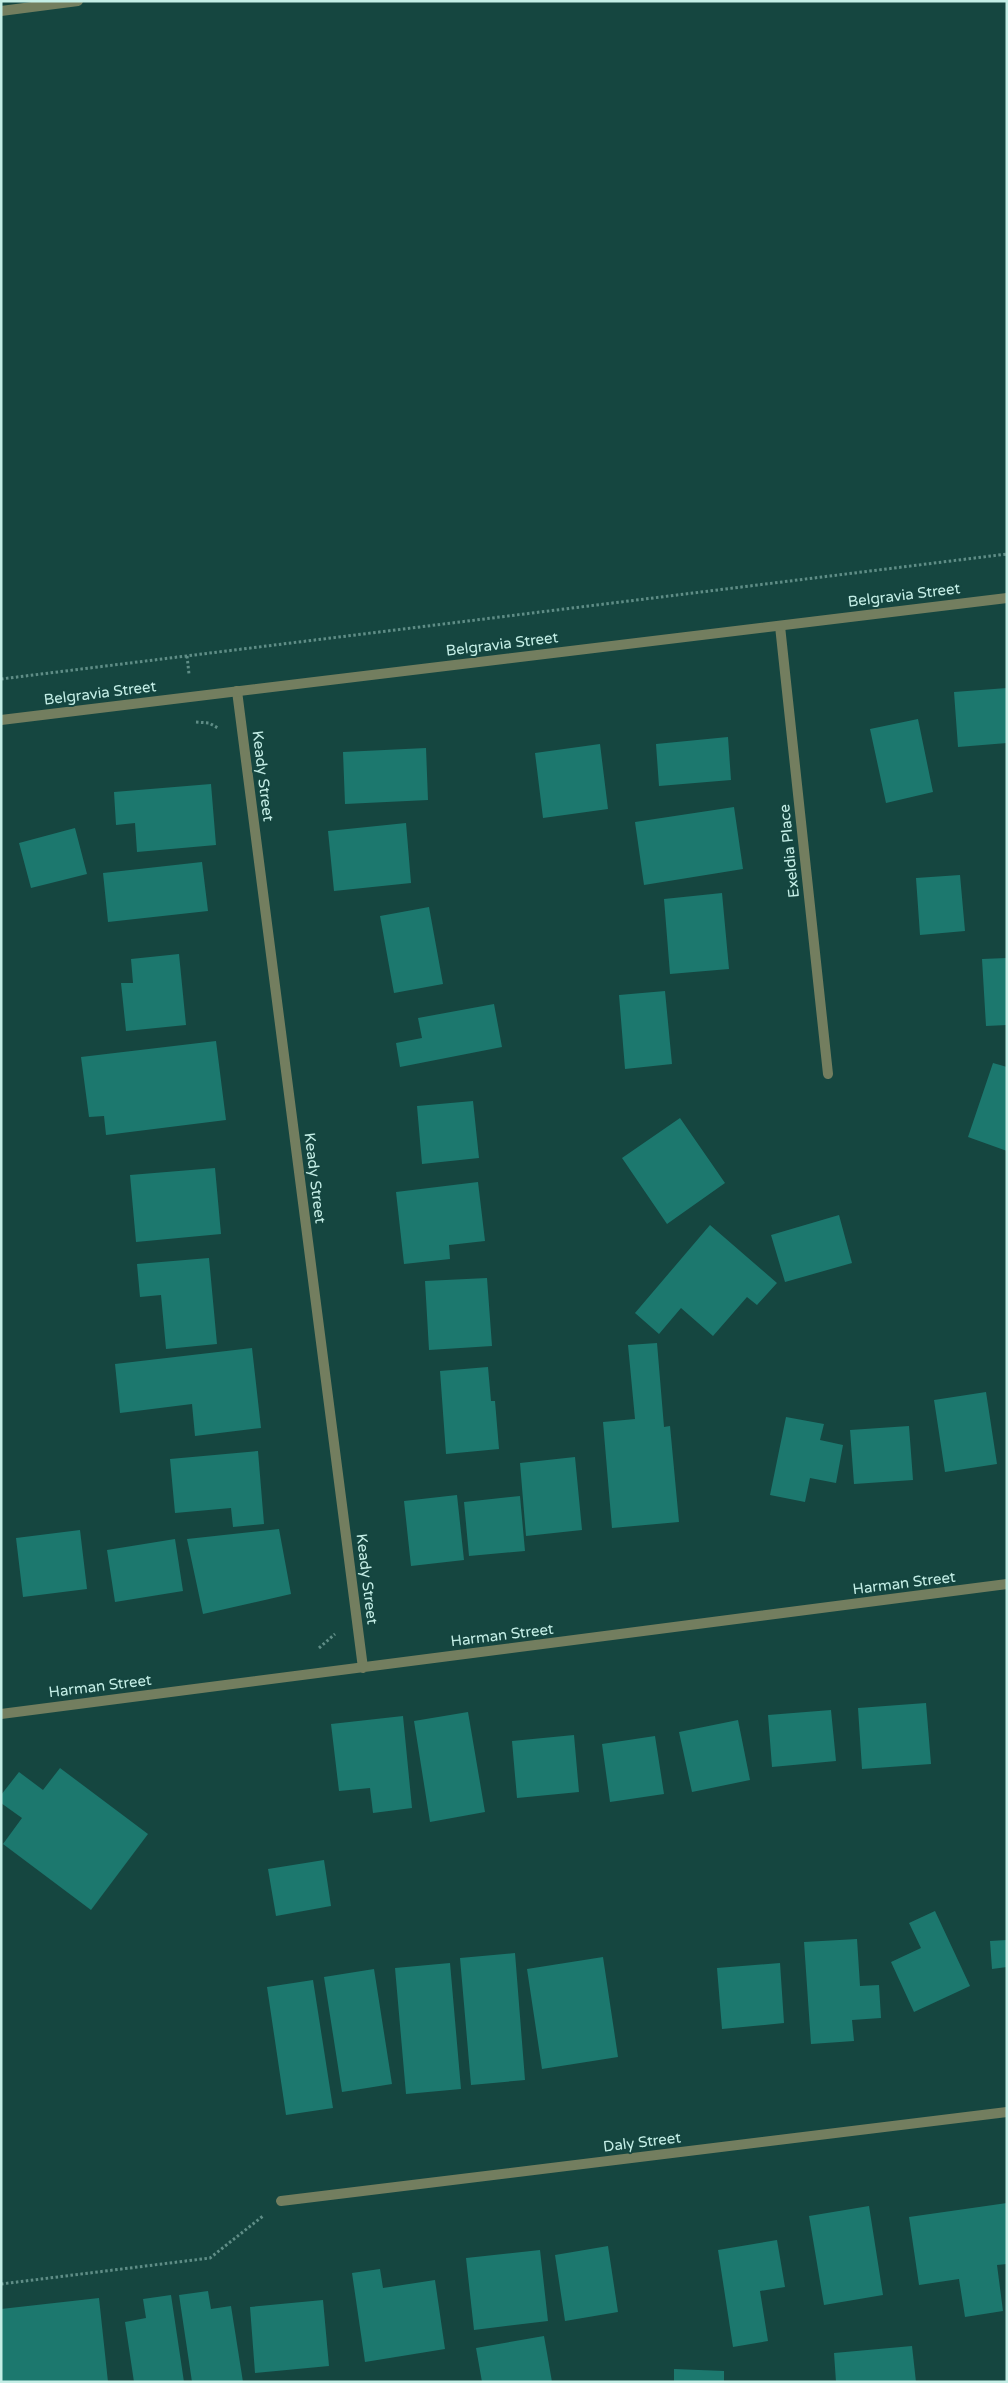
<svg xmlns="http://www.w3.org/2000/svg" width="1008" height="2383" font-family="'Varela Round',sans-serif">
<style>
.building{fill:#1c786e}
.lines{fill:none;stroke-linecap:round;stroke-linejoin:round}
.path{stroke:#5f8d86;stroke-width:3;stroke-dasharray:2.5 2.5;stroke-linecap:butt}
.minor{stroke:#737e5f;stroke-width:10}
.tertiary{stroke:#737e5f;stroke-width:10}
.labels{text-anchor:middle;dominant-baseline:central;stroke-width:4;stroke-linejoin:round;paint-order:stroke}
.street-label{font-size:15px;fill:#c4eee6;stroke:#154640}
</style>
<rect width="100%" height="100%" fill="#154640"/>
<!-- building -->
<path class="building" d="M 1007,688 L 1007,743 L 958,747 L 954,692 Z
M 918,719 L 933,792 L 886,803 L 870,729 Z
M 728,737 L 731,780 L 659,786 L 656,744 Z
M 600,744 L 608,809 L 543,818 L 535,753 Z
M 426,748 L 428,800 L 345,804 L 343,752 Z
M 211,784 L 216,845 L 137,852 L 135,823 L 116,825 L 114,792 Z
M 734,807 L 743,869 L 644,885 L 635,822 Z
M 406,823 L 411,883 L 334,891 L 328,831 Z
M 75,828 L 87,874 L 31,888 L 19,843 Z
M 202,862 L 208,911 L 108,922 L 103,873 Z
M 960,875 L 965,931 L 920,935 L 916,878 Z
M 722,893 L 729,969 L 670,974 L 664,899 Z
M 429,907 L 443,984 L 394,993 L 380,916 Z
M 179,954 L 186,1025 L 126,1031 L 121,983 L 133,983 L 131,959 Z
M 1007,958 L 1007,1025 L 986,1026 L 982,959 Z
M 665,991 L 672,1064 L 625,1069 L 619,995 Z
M 494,1004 L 502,1047 L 400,1067 L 396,1043 L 422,1038 L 418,1018 Z
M 216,1041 L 226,1120 L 106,1135 L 104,1116 L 89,1117 L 81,1057 Z
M 993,1063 L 1007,1067 L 1007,1151 L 968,1137 Z
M 473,1101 L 479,1158 L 422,1164 L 417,1106 Z
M 680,1118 L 725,1183 L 667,1224 L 622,1158 Z
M 215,1168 L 221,1234 L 136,1242 L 130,1175 Z
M 478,1182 L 485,1241 L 449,1245 L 450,1259 L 404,1264 L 396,1192 Z
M 839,1215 L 852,1263 L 785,1282 L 771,1235 Z
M 710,1225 L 777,1283 L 757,1305 L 747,1297 L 713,1336 L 681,1308 L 659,1334 L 635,1313 Z
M 209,1258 L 217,1344 L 166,1349 L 161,1295 L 140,1297 L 137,1264 Z
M 487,1278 L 492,1346 L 429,1350 L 425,1281 Z
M 657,1343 L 664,1427 L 670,1426 L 679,1522 L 612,1528 L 603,1422 L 635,1419 L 628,1345 Z
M 252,1348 L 261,1428 L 195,1436 L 192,1404 L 120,1413 L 115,1364 Z
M 488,1367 L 491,1401 L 495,1401 L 499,1449 L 446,1454 L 440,1371 Z
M 986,1392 L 997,1464 L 945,1472 L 934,1400 Z
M 786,1417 L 824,1424 L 820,1440 L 843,1445 L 836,1483 L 810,1478 L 805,1502 L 770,1495 Z
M 909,1426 L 913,1480 L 854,1484 L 850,1430 Z
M 258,1451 L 264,1524 L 233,1527 L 231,1508 L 175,1513 L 170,1459 Z
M 575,1457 L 582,1530 L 526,1536 L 520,1463 Z
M 457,1495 L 464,1560 L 411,1566 L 404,1501 Z
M 520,1496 L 525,1551 L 469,1556 L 464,1502 Z
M 279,1529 L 291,1594 L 203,1614 L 187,1539 Z
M 80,1530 L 87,1589 L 23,1597 L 16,1538 Z
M 175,1539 L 183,1591 L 115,1602 L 107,1550 Z
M 926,1703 L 931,1764 L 862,1769 L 858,1708 Z
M 831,1710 L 836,1761 L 772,1767 L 768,1715 Z
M 468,1712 L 485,1812 L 430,1822 L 414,1721 Z
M 403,1716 L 412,1808 L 373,1813 L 370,1788 L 339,1791 L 331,1724 Z
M 738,1720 L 750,1780 L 692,1792 L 679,1732 Z
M 574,1735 L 579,1792 L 517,1798 L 512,1741 Z
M 655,1736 L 664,1794 L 610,1802 L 602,1744 Z
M 60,1768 L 148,1834 L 91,1910 L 3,1844 L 22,1818 L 1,1803 L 1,1795 L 19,1772 L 43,1790 Z
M 324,1860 L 331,1906 L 276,1916 L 268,1869 Z
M 935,1911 L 970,1986 L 914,2012 L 891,1962 L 921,1948 L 909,1923 Z
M 857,1939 L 860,1986 L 879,1985 L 881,2018 L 852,2020 L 854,2041 L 811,2044 L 804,1942 Z
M 1007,1940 L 1007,1967 L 992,1969 L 990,1941 Z
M 515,1953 L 525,2080 L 471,2085 L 460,1958 Z
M 603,1957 L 618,2057 L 542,2069 L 527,1969 Z
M 450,1963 L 461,2089 L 406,2094 L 395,1968 Z
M 780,1963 L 784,2023 L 722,2029 L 717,1968 Z
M 374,1969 L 392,2084 L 342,2092 L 324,1977 Z
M 313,1980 L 333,2108 L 286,2115 L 267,1987 Z
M 1007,2203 L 1007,2264 L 997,2265 L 1003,2311 L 965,2317 L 959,2279 L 919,2285 L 909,2217 Z
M 869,2206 L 883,2295 L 824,2305 L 809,2216 Z
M 777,2240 L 785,2287 L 760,2291 L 768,2341 L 733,2347 L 718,2250 Z
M 608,2246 L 618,2312 L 565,2321 L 555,2255 Z
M 540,2250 L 548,2321 L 474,2330 L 466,2258 Z
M 380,2269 L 383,2288 L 435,2280 L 445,2349 L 365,2362 L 352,2273 Z
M 208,2291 L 211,2309 L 231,2306 L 243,2382 L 192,2382 L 179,2295 Z
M 171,2295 L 184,2382 L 134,2382 L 125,2322 L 146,2318 L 143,2299 Z
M 99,2298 L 108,2382 L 1,2382 L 1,2309 Z
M 323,2300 L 329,2366 L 255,2373 L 250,2307 Z
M 544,2336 L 552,2382 L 482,2382 L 476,2348 Z
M 912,2346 L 916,2382 L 836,2382 L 834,2353 Z
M 674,2369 L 724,2371 L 724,2382 L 674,2382 Z"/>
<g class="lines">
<!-- path -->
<path class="path" d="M 187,656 L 189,674
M 1,679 L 1007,554
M 196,722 L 209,723 L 218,728
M 319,1648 L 335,1634
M 1,2284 L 210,2258 L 263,2216"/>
<!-- minor -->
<path class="minor" d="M 1,11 L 78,1
M 780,626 L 828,1074
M 237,691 L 363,1668
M 1,1714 L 1007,1584
M 281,2201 L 1007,2112"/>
<!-- tertiary -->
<path class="tertiary" d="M 1,720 L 1007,598"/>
</g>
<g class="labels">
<!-- street labels -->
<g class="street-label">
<text transform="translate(904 595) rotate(-7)">Belgravia Street</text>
<text transform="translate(502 644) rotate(-7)">Belgravia Street</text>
<text transform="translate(100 693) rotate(-7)">Belgravia Street</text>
<text transform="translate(263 776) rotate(83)">Keady Street</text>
<text transform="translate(789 851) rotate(-96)">Exeldia Place</text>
<text transform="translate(315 1178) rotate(83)">Keady Street</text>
<text transform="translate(367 1579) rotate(83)">Keady Street</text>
<text transform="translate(904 1583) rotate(-7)">Harman Street</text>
<text transform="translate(502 1635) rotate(-7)">Harman Street</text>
<text transform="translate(100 1686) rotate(-7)">Harman Street</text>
<text transform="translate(642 2142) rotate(-7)">Daly Street</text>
</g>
</g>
<!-- border -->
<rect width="1008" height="2383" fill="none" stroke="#c4eee6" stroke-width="5"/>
</svg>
